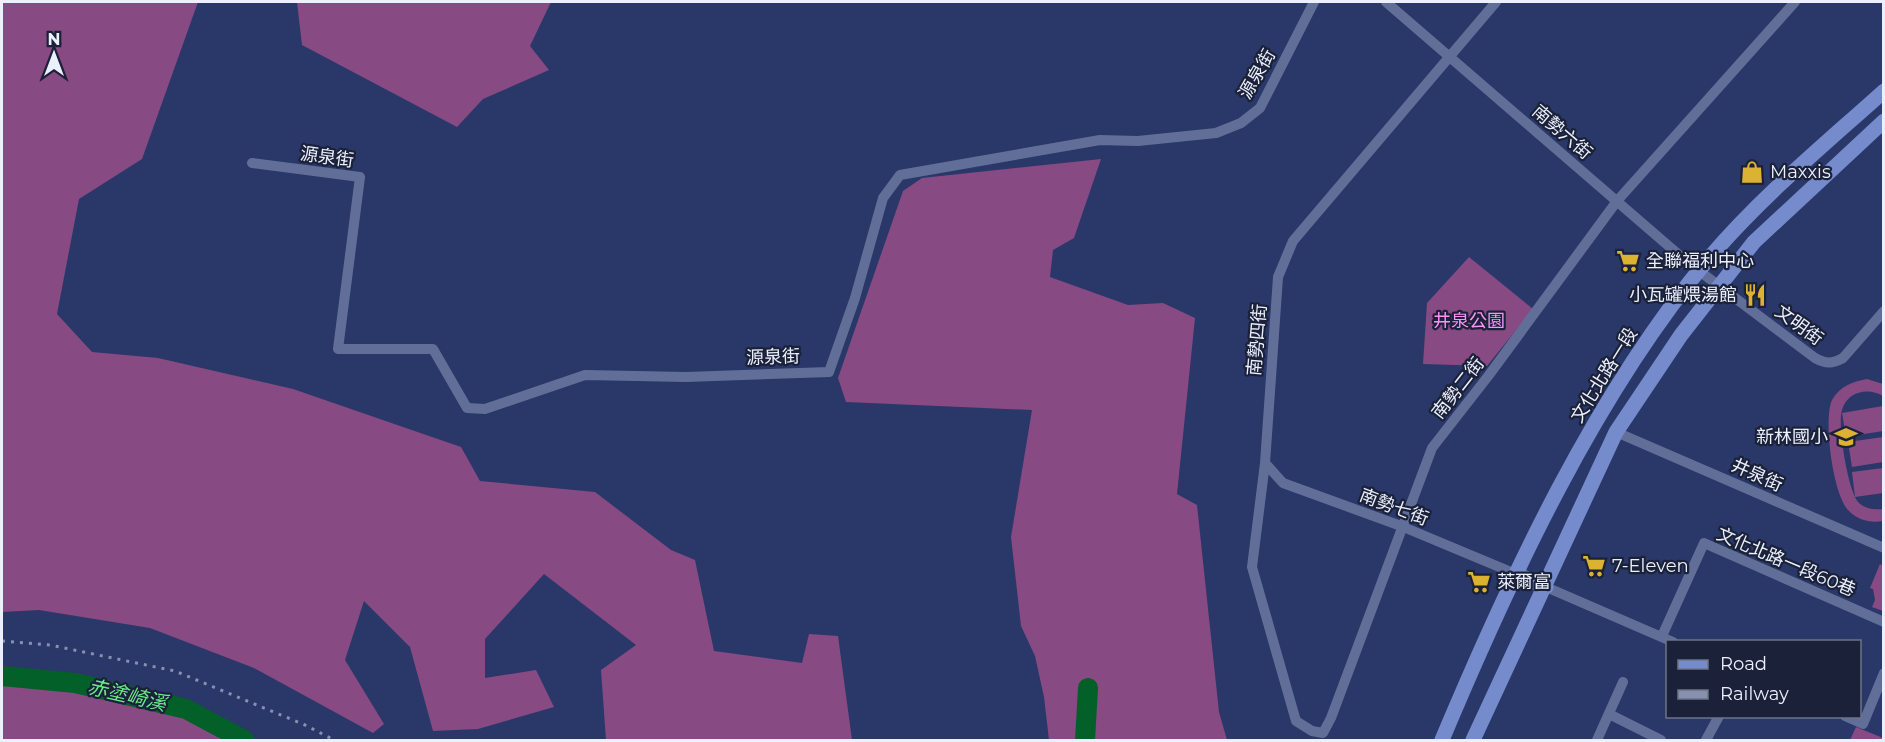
<svg xmlns="http://www.w3.org/2000/svg" width="1885" height="742" font-family="Montserrat,'Noto Sans TC',sans-serif">
<style>
.green{fill:#874a83}
.lines{fill:none;stroke-linecap:round;stroke-linejoin:round}
.river{stroke:#036028;stroke-width:20}
.street{stroke:#616f98;stroke-width:10}
.secondary{stroke:#758bcc;stroke-width:15}
.rail{stroke:#8691b0;stroke-width:3;stroke-dasharray:3 6;stroke-linecap:butt}
.labels{text-anchor:middle;dominant-baseline:central;stroke-width:4.5;stroke-linejoin:round;paint-order:stroke}
.street-label{font-size:18px;fill:#ebf0fc;stroke:#1a2138}
.poi-label{font-size:18px;fill:#ebf0fc;stroke:#1a2138;text-anchor:start}
.park-label{font-size:18px;fill:#fd91f6;stroke:#1a2138}
.water-label{font-size:20px;font-style:italic;fill:#69eb89;stroke:#1a2138}
</style>
<rect width="100%" height="100%" fill="#293869"/>
<!-- green -->
<path class="green" d="M 2,2 L 198,2 L 142,159 L 79,199 L 57,314 L 92,352 L 158,358 L 293,389 L 461,447 L 480,481 L 595,492 L 671,550 L 695,560 L 714,651 L 802,663 L 809,634 L 838,636 L 852,740 L 606,740 L 601,670 L 636,645 L 544,574 L 485,639 L 485,678 L 536,670 L 554,707 L 478,729 L 433,731 L 410,647 L 364,601 L 345,660 L 384,724 L 373,733 L 254,668 L 150,628 L 39,610 L 2,612 Z
M 297,2 L 551,2 L 530,46 L 549,70 L 483,99 L 457,127 L 302,45 Z
M 1101,159 L 1074,238 L 1053,250 L 1050,277 L 1128,305 L 1163,303 L 1195,318 L 1177,494 L 1197,505 L 1219,712 L 1227,740 L 1049,740 L 1044,697 L 1035,656 L 1021,626 L 1011,537 L 1032,410 L 846,402 L 838,378 L 903,191 L 922,178 Z
M 1469,257 L 1533,309 L 1487,366 L 1423,364 L 1427,303 Z
M 1867,379 L 1883,384 L 1883,396 C 1869,387 1847,391 1842,410 C 1837,424 1848,491 1858,502 C 1865,509 1874,510 1883,509 L 1883,521 C 1871,523 1859,521 1849,511 C 1833,497 1823,419 1832,400 C 1840,386 1852,382 1867,379 Z
M 1883,406 L 1883,431 L 1846,437 L 1842,413 Z
M 1883,437 L 1883,462 L 1852,467 L 1848,442 Z
M 1883,468 L 1883,493 L 1855,497 L 1852,472 Z
M 1880,564 L 1883,566 L 1883,611 L 1872,607 L 1875,600 L 1873,589 L 1870,588 Z
M 2,681 L 83,689 L 221,724 L 243,740 L 2,740 Z
M 1856,727 L 1883,738 L 1883,740 L 1850,740 Z"/>
<g class="lines">
<!-- river -->
<path class="river" d="M 2,676 L 75,683 L 186,709 L 244,740
M 1085,740 L 1088,688"/>
<!-- street -->
<path class="street" d="M 1386,2 L 1686,261 L 1815,358 C 1826,364 1832,364 1843,358 L 1884,311
M 1496,2 L 1293,241 L 1278,277 L 1265,463 L 1252,567 L 1296,721 L 1312,731 L 1323,733 L 1331,718 L 1432,448 L 1489,375 L 1617,201 L 1795,2
M 252,163 L 360,177 L 338,349 L 433,349 L 467,408 L 485,409 L 585,375 L 686,377 L 829,372 L 855,298 L 883,198 L 900,175 L 1100,140 L 1138,141 L 1216,133 L 1241,123 L 1260,108 L 1314,2
M 1616,432 L 1884,548
M 1265,463 L 1283,483 L 1401,526 L 1516,574
M 1546,587 L 1673,642
M 1662,636 L 1704,543 L 1884,622
M 1609,714 L 1661,740
M 1845,716 L 1863,724 L 1884,673
M 1597,740 L 1623,682
M 1706,740 L 1719,716"/>
<!-- secondary -->
<path class="secondary" d="M 1516,574 L 1546,587
M 1442,740 C 1510,578 1596,392 1710,257 C 1762,196 1824,145 1884,91
M 1473,740 L 1616,432 L 1681,335 L 1754,242 L 1884,121"/>
<!-- rail -->
<path class="rail" d="M 2,641 L 50,645 L 175,671 L 305,725 L 334,740"/>
</g>
<!-- icons -->
<defs>
<g id="shop-bare" transform="scale(1.8)"><path d="M-5-2.5h2.3a2.7 3.5 0 0 1 5.4 0H5L5.5 6h-11ZM-1.5-2.5h3a1.5 2.3 0 0 0-3 0Z" fill="#dcb233" stroke="#1a2138" stroke-width="2.5" paint-order="stroke"/></g>
<g id="supermarket-bare" transform="scale(1.8)"><path d="M-6-5.5h2.5l.6 2H6L4.5 2H-2.5L-4.4-4H-6ZM-1.5 3.2a1.3 1.3 0 1 0 .1 0ZM3 3.2a1.3 1.3 0 1 0 .1 0Z" fill="#dcb233" stroke="#1a2138" stroke-width="2.5" paint-order="stroke"/></g>
<g id="restaurant-bare" transform="scale(1.8)"><path d="M-5-6h1v4h1v-4h1v4h1v-4h1v5L-1.5 .5V6h-2V.5L-5-1ZM5-6V6H3V1.5H1.5Q1.5-4 5-6Z" fill="#dcb233" stroke="#1a2138" stroke-width="2.5" paint-order="stroke"/></g>
<g id="school-bare" transform="scale(1.8)"><path d="M0-5L7-2L0 1L-7-2ZM-4 1L0 2.5L4 1V4Q0 6-4 4Z" fill="#dcb233" stroke="#1a2138" stroke-width="2.5" paint-order="stroke"/></g>
</defs>
<g fill-rule="evenodd">
<use href="#shop-bare" x="1752" y="172"/>
<use href="#supermarket-bare" x="1628" y="261"/>
<use href="#restaurant-bare" x="1755" y="295"/>
<use href="#school-bare" x="1846" y="437"/>
<use href="#supermarket-bare" x="1594" y="566"/>
<use href="#supermarket-bare" x="1479" y="582"/>
</g>
<g class="labels">
<!-- street labels -->
<g class="street-label">
<text transform="translate(1257 74) rotate(-60)">源泉街</text>
<text transform="translate(1562 132) rotate(41)">南勢六街</text>
<text transform="translate(327 157) rotate(8)">源泉街</text>
<text transform="translate(1799 325) rotate(36)">文明街</text>
<text transform="translate(1257 340) rotate(-85)">南勢四街</text>
<text transform="translate(773 357) rotate(-2)">源泉街</text>
<text transform="translate(1604 375) rotate(-58)">文化北路一段</text>
<text transform="translate(1458 388) rotate(-52)">南勢二街</text>
<text transform="translate(1757 475) rotate(24)">井泉街</text>
<text transform="translate(1394 507) rotate(21)">南勢七街</text>
<text transform="translate(1786 562) rotate(23)">文化北路一段60巷</text>
</g>
<!-- poi labels -->
<g class="poi-label">
<text x="1770" y="172">Maxxis</text>
<text x="1646" y="261">全聯福利中心</text>
<text x="1737" y="295" text-anchor="end">小瓦罐煨湯館</text>
<text x="1828" y="437" text-anchor="end">新林國小</text>
<text x="1612" y="566">7-Eleven</text>
<text x="1497" y="582">萊爾富</text>
</g>
<!-- park labels -->
<g class="park-label">
<text x="1469" y="321">井泉公園</text>
</g>
<!-- water labels -->
<g class="water-label">
<text transform="translate(127 695) rotate(13)">赤塗崎溪</text>
</g>
</g>
<!-- border -->
<rect width="1885" height="742" fill="none" stroke="#ebf0fc" stroke-width="6"/>
<!-- legend -->
<rect x="1666" y="640" width="195" height="78" fill="#1a2138" stroke="#6e7486" stroke-width="1.5"/>
<rect x="1678" y="660" width="30" height="9" fill="#758bcc" stroke="#6e7486" stroke-width="1.5"/>
<text x="1720" y="670" font-size="18" fill="#ebf0fc">Road</text>
<rect x="1678" y="690" width="30" height="9" fill="#8691b0" stroke="#6e7486" stroke-width="1.5"/>
<text x="1720" y="700" font-size="18" fill="#ebf0fc">Railway</text>
<!-- north arrow -->
<g transform="translate(54 54)" stroke="#1a2138" stroke-width="4.5" paint-order="stroke">
<path d="M0-4.5L10 22L0 15L-10 22Z" fill="#ebf0fc"/>
<text y="-9" font-size="16" font-weight="bold" text-anchor="middle" fill="#ebf0fc">N</text>
</g>
</svg>
